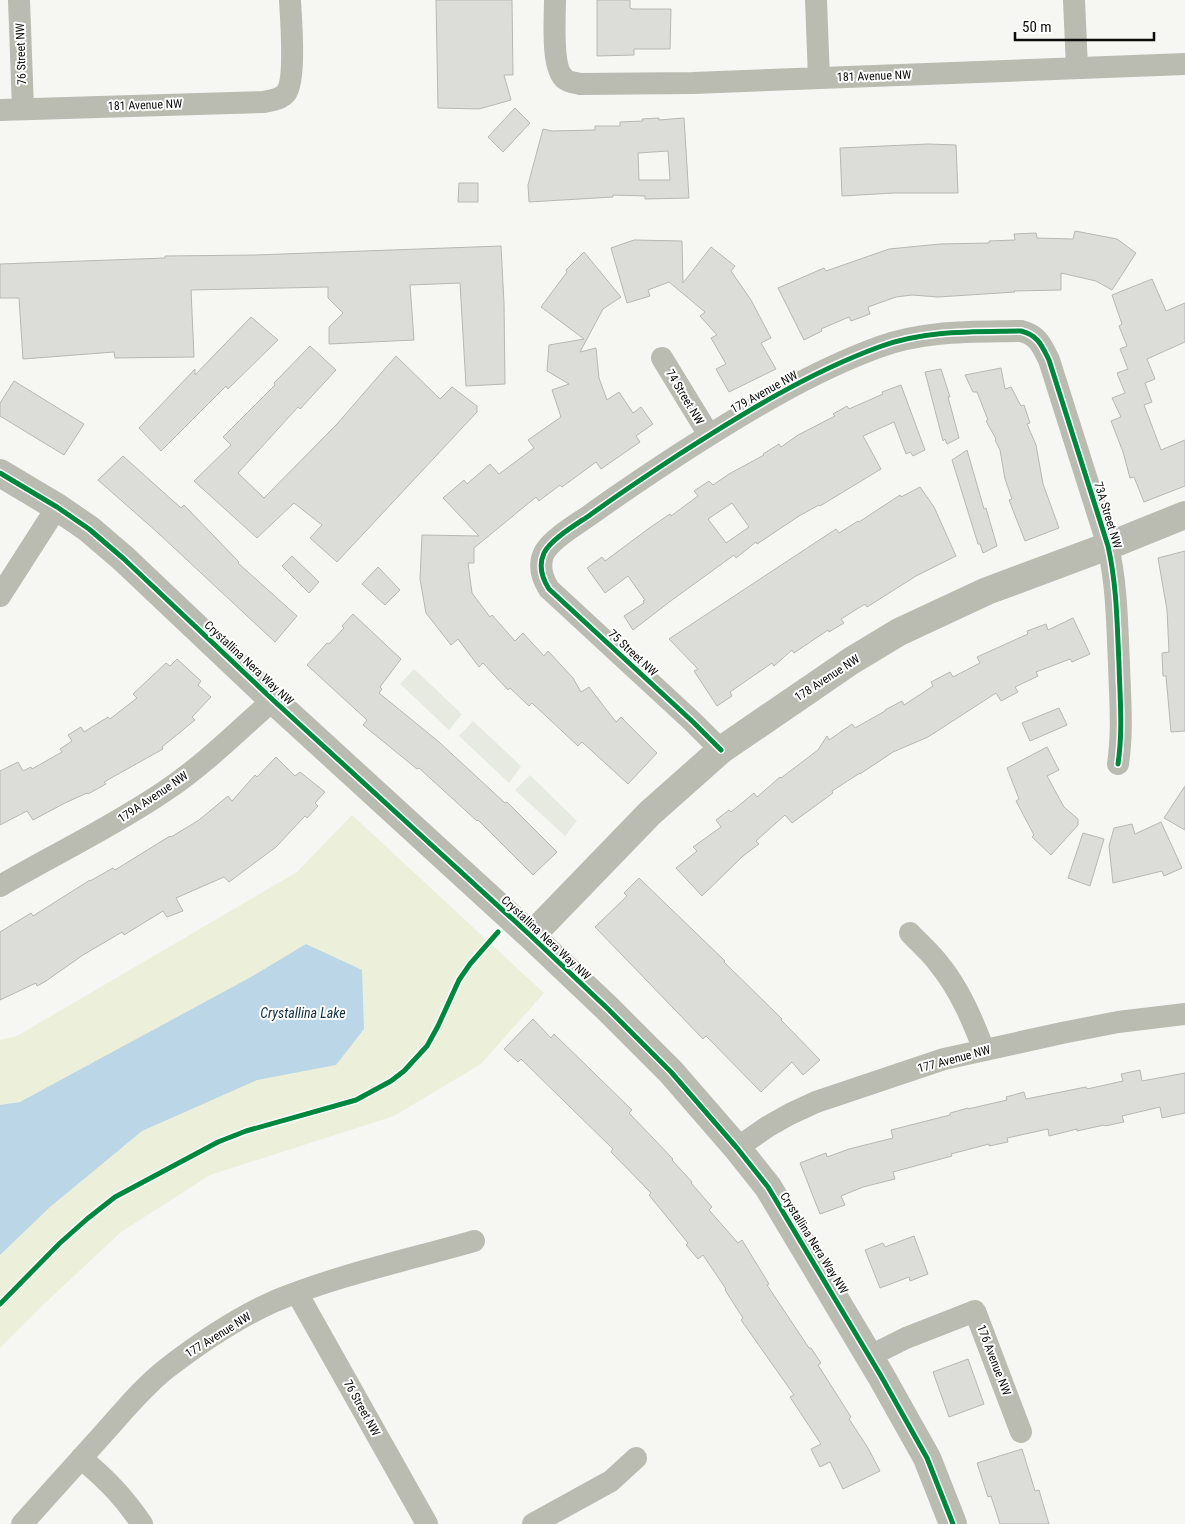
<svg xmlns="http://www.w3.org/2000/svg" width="1185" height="1524" font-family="'Roboto Condensed',sans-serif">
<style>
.built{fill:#e7eae0}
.green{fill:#ecefda}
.water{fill:#bbd6e6}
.building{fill:#dcdcd9;stroke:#b7b8b4;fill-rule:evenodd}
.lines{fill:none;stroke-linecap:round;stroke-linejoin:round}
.minor{stroke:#babcb2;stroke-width:22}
.tertiary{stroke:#babcb2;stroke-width:28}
.cycleway-casing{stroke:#fff;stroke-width:8}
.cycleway{stroke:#00873e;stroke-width:5}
.labels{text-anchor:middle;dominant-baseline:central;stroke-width:4;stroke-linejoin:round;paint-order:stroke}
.street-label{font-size:12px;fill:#0c0c0a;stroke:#fff}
.water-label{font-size:14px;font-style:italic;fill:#0d2e40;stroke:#fff}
</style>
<rect width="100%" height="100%" fill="#f6f7f3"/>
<!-- built -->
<path class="built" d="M 414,669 L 462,714 L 449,730 L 400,684 Z
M 473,721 L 521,766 L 509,783 L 459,736 Z
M 530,775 L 577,821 L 565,836 L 515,790 Z"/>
<!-- green -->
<path class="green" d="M 352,815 L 544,993 L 481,1064 L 394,1116 L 210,1175 L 121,1232 L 42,1306 L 0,1348 L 0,1040 L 17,1036 L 297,872 Z"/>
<!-- water -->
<path class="water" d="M 306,944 L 362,970 L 364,1029 L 336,1065 L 257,1080 L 142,1131 L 50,1207 L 0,1255 L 0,1105 L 20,1102 L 251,977 Z"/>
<!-- building -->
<path class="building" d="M 436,0 L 512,0 L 513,75 L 504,75 L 511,100 L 479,109 L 438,108 Z
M 597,0 L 630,0 L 630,8 L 633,9 L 671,9 L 670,49 L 634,49 L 634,55 L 597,56 Z
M 515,108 L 530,123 L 503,152 L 488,137 Z
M 659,118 L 659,120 L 684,118 L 689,198 L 645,199 L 645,196 L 613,195 L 613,197 L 529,202 L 528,185 L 543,129 L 552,131 L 595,130 L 595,126 L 620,126 L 620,122 L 643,121 L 642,119 ZM 668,151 L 670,180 L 639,180 L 638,153 Z
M 928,144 L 956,145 L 958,193 L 894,193 L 842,196 L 840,148 Z
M 459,183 L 478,183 L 478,202 L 458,202 Z
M 1075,231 L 1117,239 L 1136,253 L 1112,290 L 1096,281 L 1061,273 L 1061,290 L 1014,291 L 1015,292 L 938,297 L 912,295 L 896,297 L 868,307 L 870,314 L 851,321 L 849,317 L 821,329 L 822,331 L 804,340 L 778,288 L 824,268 L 826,271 L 889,249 L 940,244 L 989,243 L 989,241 L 1015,240 L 1014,234 L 1036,233 L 1037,238 L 1073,239 Z
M 634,240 L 682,241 L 683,283 L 711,247 L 735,266 L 731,271 L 751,300 L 771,338 L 761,343 L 776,369 L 729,392 L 716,369 L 726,364 L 711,338 L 717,335 L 700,316 L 705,312 L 669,282 L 648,290 L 650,296 L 627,303 L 611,248 Z
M 501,246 L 504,303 L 505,384 L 466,386 L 460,283 L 410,285 L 414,340 L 329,344 L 329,327 L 343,313 L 328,298 L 328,287 L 191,290 L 194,357 L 115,358 L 114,352 L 23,359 L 19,298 L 0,298 L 0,264 L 165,258 L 165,256 L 255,255 Z
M 584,252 L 621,297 L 603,309 L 580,352 L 596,348 L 599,378 L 607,400 L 619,392 L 633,413 L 641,407 L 653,424 L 636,436 L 640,442 L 601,469 L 596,462 L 562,487 L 560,485 L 539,501 L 536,497 L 474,548 L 474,563 L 468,563 L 472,593 L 490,617 L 492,615 L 515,641 L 523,633 L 544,656 L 548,651 L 573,678 L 581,692 L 589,687 L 616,722 L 621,717 L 657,753 L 628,784 L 582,742 L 578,746 L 532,703 L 529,706 L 510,688 L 508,690 L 483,663 L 479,667 L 458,639 L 451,645 L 426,613 L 420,579 L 422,535 L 479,536 L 443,498 L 464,480 L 467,484 L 490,464 L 499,474 L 534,448 L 528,440 L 561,417 L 552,390 L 569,384 L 547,371 L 549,345 L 584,339 L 541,307 L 567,272 L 566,270 Z
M 1152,279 L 1166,311 L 1185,303 L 1185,342 L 1147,359 L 1155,379 L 1145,383 L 1152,402 L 1144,405 L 1161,450 L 1185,440 L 1185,486 L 1144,502 L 1134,477 L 1130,478 L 1123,452 L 1111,421 L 1121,417 L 1112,398 L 1125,393 L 1117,373 L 1128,369 L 1120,349 L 1127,346 L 1119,326 L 1122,324 L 1112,295 Z
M 251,317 L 278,340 L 228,389 L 226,386 L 161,451 L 139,428 L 195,369 L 195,375 Z
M 310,346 L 336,370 L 300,409 L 298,407 L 238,473 L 264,498 L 337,424 L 396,356 L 440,399 L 452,387 L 477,406 L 477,412 L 337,562 L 310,538 L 322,525 L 294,503 L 257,538 L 194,481 L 231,445 L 223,437 L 275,385 L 274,383 Z
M 1001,368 L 1005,389 L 1011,387 L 1021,406 L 1024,405 L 1030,423 L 1027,424 L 1036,445 L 1043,484 L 1059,528 L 1025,541 L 1009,500 L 1012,499 L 1005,479 L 1000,450 L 995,440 L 996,439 L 986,421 L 988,420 L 977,392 L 973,392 L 965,375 Z
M 941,369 L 950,397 L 948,397 L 959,438 L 947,444 L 945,439 L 943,441 L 925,372 Z
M 14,381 L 84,424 L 64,455 L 0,416 L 0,403 Z
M 901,385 L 925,450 L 913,456 L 910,452 L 906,454 L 894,422 L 863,436 L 881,469 L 820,506 L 819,505 L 799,516 L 757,544 L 756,542 L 736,558 L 734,555 L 672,600 L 633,630 L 624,616 L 644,603 L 643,601 L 645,600 L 628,576 L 605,593 L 587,568 L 602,557 L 605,561 L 648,529 L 670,514 L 671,516 L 698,496 L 694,491 L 709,481 L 713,485 L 729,474 L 764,455 L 763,454 L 779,444 L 781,447 L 798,435 L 835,416 L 833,414 L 847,406 L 849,409 L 883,394 L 882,392 ZM 732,503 L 749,527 L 726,543 L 708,519 Z
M 967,450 L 984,509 L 986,508 L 997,546 L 983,553 L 980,544 L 978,544 L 952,460 Z
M 123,456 L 181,508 L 184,505 L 239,562 L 238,563 L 297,616 L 275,642 L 157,532 L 98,480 Z
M 920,487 L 934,507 L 956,556 L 916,576 L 867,607 L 865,604 L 841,619 L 844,623 L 829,632 L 828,630 L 794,653 L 792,650 L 774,666 L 772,663 L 730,692 L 732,696 L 717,706 L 694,671 L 698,669 L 669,639 L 836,529 L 839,533 L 858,521 L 859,522 L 900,495 L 901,497 Z
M 1185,551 L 1185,731 L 1171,732 L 1166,676 L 1163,676 L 1162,653 L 1169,652 L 1167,610 L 1158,558 Z
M 292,556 L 319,582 L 309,593 L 282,566 Z
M 378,567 L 400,590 L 385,605 L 362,584 Z
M 353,614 L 401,659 L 380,687 L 382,689 L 379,693 L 439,742 L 505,803 L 507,802 L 557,852 L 533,875 L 478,820 L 477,821 L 419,768 L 417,769 L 363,725 L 367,720 L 307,665 L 327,643 L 329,644 L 344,628 L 342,626 Z
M 1073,618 L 1090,654 L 1072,662 L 1070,659 L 1036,672 L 1038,676 L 1015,687 L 1018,692 L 1001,701 L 996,693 L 928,737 L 893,752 L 860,774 L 860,773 L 832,791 L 833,793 L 792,823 L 785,815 L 756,841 L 759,844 L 743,856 L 702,896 L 676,868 L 697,851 L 693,847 L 721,827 L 716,820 L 729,810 L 731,812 L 754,793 L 757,797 L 780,777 L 781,778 L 818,750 L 827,736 L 829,740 L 852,724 L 855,728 L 885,711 L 885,710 L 902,701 L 904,705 L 933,686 L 931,682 L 950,672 L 953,677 L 980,663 L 977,657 L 1028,634 L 1027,631 L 1046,624 L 1048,630 Z
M 177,659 L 201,681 L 198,685 L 211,697 L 192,717 L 195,720 L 162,747 L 163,749 L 104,782 L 106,784 L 88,794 L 87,793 L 65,803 L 33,820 L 27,811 L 0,825 L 0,771 L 18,762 L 23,771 L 31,767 L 32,769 L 62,752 L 60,749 L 72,741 L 68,735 L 81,727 L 84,732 L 108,717 L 110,719 L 137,698 L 133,694 L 166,663 L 170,666 Z
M 1059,708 L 1067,725 L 1030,741 L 1022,723 Z
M 1047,747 L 1059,770 L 1047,776 L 1064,807 L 1078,819 L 1078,825 L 1051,855 L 1032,837 L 1034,835 L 1016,801 L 1019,799 L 1007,768 Z
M 276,757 L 295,776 L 300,772 L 325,792 L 315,803 L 318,806 L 307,818 L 305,816 L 276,847 L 229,882 L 224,877 L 176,898 L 183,911 L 167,917 L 163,911 L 124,935 L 122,932 L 83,955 L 46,981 L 37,986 L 36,983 L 0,1000 L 0,932 L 31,913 L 33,916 L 90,880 L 90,881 L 113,868 L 115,870 L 170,836 L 171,837 L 199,820 L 228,796 L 232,801 L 255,775 L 257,777 Z
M 1185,786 L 1185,830 L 1164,818 Z
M 1161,822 L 1182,868 L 1164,876 L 1162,871 L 1113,883 L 1109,846 L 1114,828 L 1132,824 L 1135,834 Z
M 1083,833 L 1104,839 L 1090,886 L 1068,878 Z
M 639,878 L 725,961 L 724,962 L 782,1019 L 781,1020 L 820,1060 L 803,1075 L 792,1062 L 761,1092 L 706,1036 L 703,1039 L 595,927 L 627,896 L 624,893 Z
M 533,1019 L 551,1038 L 554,1034 L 632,1110 L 629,1113 L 673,1159 L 672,1160 L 692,1182 L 691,1183 L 712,1207 L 709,1210 L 738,1243 L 742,1240 L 769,1284 L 767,1285 L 809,1348 L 811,1348 L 821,1363 L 818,1365 L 851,1417 L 849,1419 L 868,1448 L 880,1471 L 843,1489 L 830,1462 L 820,1467 L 811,1449 L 821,1444 L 790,1397 L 794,1395 L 741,1320 L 743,1318 L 725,1290 L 726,1289 L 703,1255 L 698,1259 L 686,1245 L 688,1243 L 649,1195 L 651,1193 L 611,1152 L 613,1149 L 521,1059 L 518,1062 L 504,1049 Z
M 1140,1070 L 1142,1081 L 1185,1073 L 1185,1113 L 1162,1118 L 1160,1107 L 1122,1116 L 1124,1122 L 1105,1126 L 1104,1125 L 1077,1131 L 1077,1129 L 1049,1136 L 1048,1129 L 1007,1138 L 1008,1142 L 989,1146 L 989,1144 L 951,1154 L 952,1156 L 893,1172 L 895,1179 L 863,1187 L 841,1196 L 845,1205 L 820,1214 L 800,1163 L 826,1153 L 827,1157 L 849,1149 L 893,1138 L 891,1130 L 950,1115 L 950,1113 L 968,1108 L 968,1109 L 1007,1100 L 1006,1097 L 1024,1092 L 1026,1099 L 1086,1087 L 1087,1089 L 1123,1081 L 1121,1074 Z
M 914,1236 L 928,1274 L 910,1281 L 909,1277 L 880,1288 L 865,1250 L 883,1243 L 885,1247 Z
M 968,1359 L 984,1404 L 949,1417 L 933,1372 Z
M 1022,1449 L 1035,1491 L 1039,1490 L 1049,1524 L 1000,1524 L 991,1496 L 988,1497 L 977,1463 Z"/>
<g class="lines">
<!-- minor -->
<path class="minor" d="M 19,0 L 23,109
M 555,0 C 555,17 551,69 565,79 C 568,82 576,83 580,84 L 693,83 L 1185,64
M 816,0 L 819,78
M 1074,0 L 1077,68
M 0,110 L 264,102 C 272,100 280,100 286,93 C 296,80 291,19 290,0
M 662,358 L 709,435
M 0,596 L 57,507
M 721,750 L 693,722 L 549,589 C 542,578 538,566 544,553 C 551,539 577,524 590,515 C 619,494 649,474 678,455 C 742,414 808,373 879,347 C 925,330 973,332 1021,331 C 1038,335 1042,346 1049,360 L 1108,546 C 1117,586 1117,624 1119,664 C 1120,699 1123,730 1118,764
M 0,886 C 55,854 112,827 165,791 C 204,765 238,731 273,700
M 910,933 C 919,943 931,953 939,964 C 960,990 972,1019 984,1050
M 737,1148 L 767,1127 L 790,1114 L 816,1102 L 944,1059 L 1062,1033 L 1118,1022 L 1185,1014
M 297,1293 L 427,1524
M 870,1356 L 906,1338 L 975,1311 L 1021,1432
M 81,1458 C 107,1480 123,1496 142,1524
M 22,1524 C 49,1494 76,1464 103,1434 C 123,1412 142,1388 166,1369 C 197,1345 239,1317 275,1301 C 338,1275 408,1260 474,1241
M 533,1524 L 611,1481 L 636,1458"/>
<!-- tertiary -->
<path class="tertiary" d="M 0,473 L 57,507 L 89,529 L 124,559 L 273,700 L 531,936 L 608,1009 L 671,1072 L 737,1148 L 768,1187 L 881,1376 L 927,1458 L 953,1524
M 531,936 L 650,813 L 721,750 L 851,661 L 899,632 L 987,591 L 1108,546 L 1185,515"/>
<!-- cycleway casing -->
<g class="cycleway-casing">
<path id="cycleway" d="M 0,473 L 57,507 L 89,529 L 124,559 L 273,700 L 531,936 L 608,1009 L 671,1072 L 737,1148 L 768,1187 L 881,1376 L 927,1458 L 953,1524
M 721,750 L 693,722 L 549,589 C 542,578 538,566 544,553 C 551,539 577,524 590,515 C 619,494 649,474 678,455 C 742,414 808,373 879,347 C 925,330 973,332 1021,331 C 1038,335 1042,346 1049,360 L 1108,546 C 1117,586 1117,624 1119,664 C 1120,699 1123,730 1118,764
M 0,1304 L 60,1243 L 87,1219 L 115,1197 L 218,1142 L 246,1131 L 356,1100 L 391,1081 L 404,1071 L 427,1046 L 438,1026 L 459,980 L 470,964 L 498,932"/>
</g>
<!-- cycleway -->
<use href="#cycleway" class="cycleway"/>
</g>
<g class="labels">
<!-- street labels -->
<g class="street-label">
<text transform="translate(21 54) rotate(-92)">76 Street NW</text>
<text transform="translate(874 76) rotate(-2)">181 Avenue NW</text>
<text transform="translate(145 105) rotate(-2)">181 Avenue NW</text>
<text transform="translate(764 392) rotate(-29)">179 Avenue NW</text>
<text transform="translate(685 397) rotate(59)">74 Street NW</text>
<text transform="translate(1108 515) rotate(73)">73A Street NW</text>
<text transform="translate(633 653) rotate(43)">75 Street NW</text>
<text transform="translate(249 663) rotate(43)">Crystallina Nera Way NW</text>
<text transform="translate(827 678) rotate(-33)">178 Avenue NW</text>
<text transform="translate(153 797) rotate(-34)">179A Avenue NW</text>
<text transform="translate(546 938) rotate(43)">Crystallina Nera Way NW</text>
<text transform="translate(954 1059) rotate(-15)">177 Avenue NW</text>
<text transform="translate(814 1243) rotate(58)">Crystallina Nera Way NW</text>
<text transform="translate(218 1335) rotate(-32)">177 Avenue NW</text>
<text transform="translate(994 1360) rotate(69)">176 Avenue NW</text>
<text transform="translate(362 1408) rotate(61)">76 Street NW</text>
</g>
<!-- water labels -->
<g class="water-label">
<text x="303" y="1013">Crystallina Lake</text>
</g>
</g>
<!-- scale -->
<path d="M1015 32v8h139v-8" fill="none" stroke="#0c0c0a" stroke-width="2.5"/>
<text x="1022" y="32" font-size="15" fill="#0c0c0a" stroke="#ffffff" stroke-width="4" paint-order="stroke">50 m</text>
</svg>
